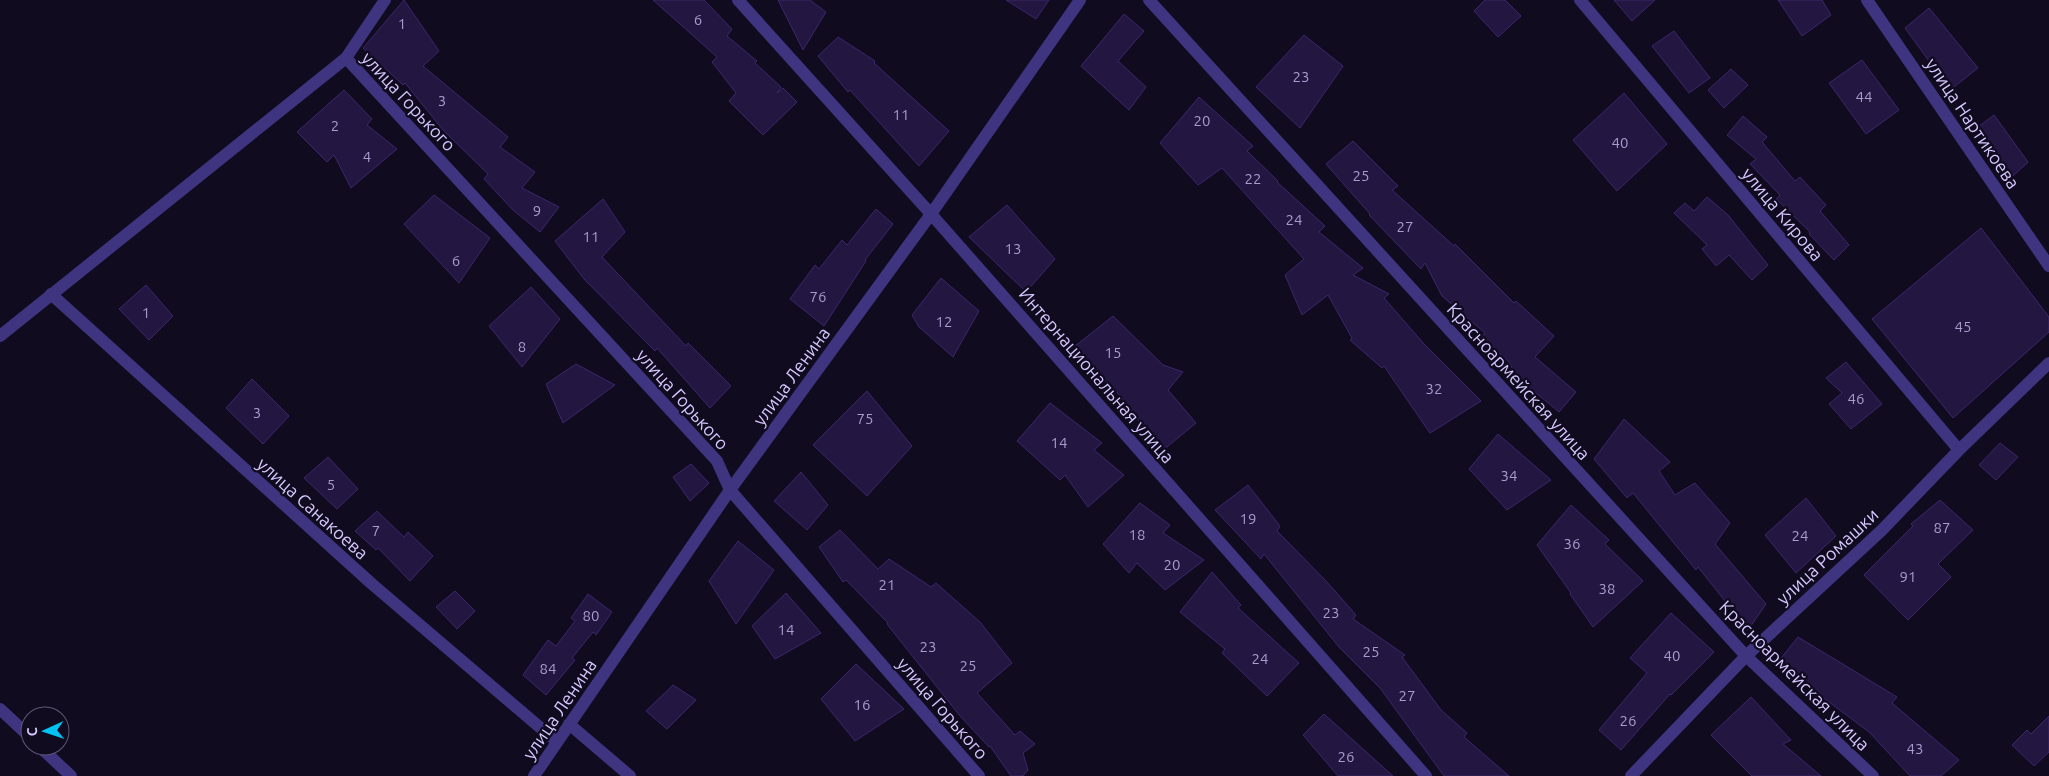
<svg xmlns="http://www.w3.org/2000/svg" width="2049" height="776" font-family="Ubuntu,sans-serif">
<style>
.building{fill:#231640;stroke:#3c276d}
.lines{fill:none;stroke-linecap:round;stroke-linejoin:round}
.minor{stroke:#3e3480;stroke-width:12}
.labels{text-anchor:middle;dominant-baseline:central;stroke-width:4.5;stroke-linejoin:round;paint-order:stroke}
.number-label{font-size:15px;fill:#a89ccf}
.street-label{font-size:18px;fill:#d4c8ff;stroke:#100b1e}
</style>
<rect width="100%" height="100%" fill="#100b1e"/>
<!-- building -->
<path class="building" d="M 404,0 L 439,51 L 423,66 L 508,137 L 500,147 L 535,172 L 522,188 L 559,207 L 540,232 L 513,210 L 484,179 L 488,174 L 443,130 L 405,83 L 403,85 L 363,48 Z
M 653,0 L 704,0 L 732,29 L 727,36 L 757,61 L 755,63 L 781,87 L 777,93 L 783,88 L 797,102 L 763,135 L 729,101 L 736,93 L 712,62 L 717,57 Z
M 778,0 L 810,0 L 826,12 L 803,50 Z
M 1006,0 L 1049,0 L 1036,19 Z
M 1485,0 L 1505,0 L 1521,16 L 1498,37 L 1474,11 Z
M 1614,0 L 1655,0 L 1632,21 Z
M 1778,0 L 1822,0 L 1831,15 L 1802,36 Z
M 1929,8 L 1978,68 L 1950,90 L 1905,28 Z
M 1124,14 L 1144,31 L 1118,61 L 1146,87 L 1129,110 L 1081,66 Z
M 1674,31 L 1710,78 L 1689,93 L 1652,46 Z
M 1304,35 L 1343,66 L 1300,128 L 1256,87 Z
M 838,37 L 875,61 L 874,63 L 949,131 L 919,166 L 850,90 L 848,92 L 818,56 Z
M 1862,60 L 1899,110 L 1866,134 L 1829,83 Z
M 1731,69 L 1748,85 L 1724,108 L 1708,90 Z
M 344,90 L 372,119 L 367,125 L 397,149 L 351,188 L 334,155 L 327,162 L 297,132 Z
M 1624,93 L 1667,144 L 1617,191 L 1573,140 Z
M 1199,97 L 1253,146 L 1247,151 L 1278,181 L 1277,182 L 1325,226 L 1319,232 L 1363,268 L 1353,275 L 1389,294 L 1384,298 L 1425,345 L 1481,401 L 1430,433 L 1384,366 L 1382,368 L 1350,340 L 1352,338 L 1328,295 L 1302,315 L 1285,275 L 1304,259 L 1222,168 L 1198,185 L 1160,143 Z
M 1994,115 L 2028,162 L 2012,177 L 1978,127 Z
M 1743,116 L 1767,137 L 1762,142 L 1795,181 L 1800,177 L 1826,205 L 1820,211 L 1849,245 L 1834,260 L 1809,234 L 1810,232 L 1776,199 L 1780,195 L 1750,164 L 1756,159 L 1727,135 Z
M 1353,141 L 1398,186 L 1392,190 L 1454,246 L 1455,244 L 1514,303 L 1516,301 L 1554,336 L 1535,357 L 1576,392 L 1559,412 L 1517,377 L 1509,362 L 1481,337 L 1485,333 L 1442,296 L 1425,263 L 1421,269 L 1369,215 L 1370,214 L 1326,164 Z
M 434,195 L 490,238 L 459,283 L 404,224 Z
M 1707,197 L 1728,215 L 1768,265 L 1752,280 L 1729,255 L 1716,266 L 1702,249 L 1707,245 L 1674,213 L 1685,203 L 1694,211 Z
M 603,199 L 625,232 L 602,257 L 686,346 L 688,343 L 731,386 L 710,408 L 657,348 L 655,351 L 584,279 L 555,241 Z
M 1007,205 L 1055,259 L 1026,292 L 969,237 Z
M 876,209 L 893,224 L 865,260 L 866,261 L 824,326 L 790,299 L 815,265 L 819,269 L 842,240 L 847,245 Z
M 1981,228 L 2049,317 L 2049,332 L 1953,418 L 1872,319 Z
M 941,278 L 979,311 L 953,357 L 919,327 L 912,315 Z
M 146,285 L 173,316 L 149,340 L 119,309 Z
M 531,287 L 560,319 L 522,367 L 489,326 Z
M 1113,316 L 1163,365 L 1183,372 L 1168,390 L 1196,423 L 1162,451 L 1116,391 L 1115,392 L 1074,347 Z
M 1846,362 L 1882,404 L 1851,429 L 1829,404 L 1842,393 L 1826,378 Z
M 576,364 L 615,385 L 563,423 L 546,384 Z
M 252,379 L 289,416 L 263,444 L 226,408 Z
M 867,391 L 912,446 L 867,496 L 813,445 Z
M 1050,403 L 1102,443 L 1094,450 L 1124,475 L 1088,507 L 1065,475 L 1060,480 L 1017,441 Z
M 1624,419 L 1670,462 L 1659,471 L 1675,495 L 1695,483 L 1730,523 L 1715,544 L 1766,604 L 1748,630 L 1698,567 L 1696,570 L 1633,493 L 1627,498 L 1594,459 Z
M 1498,434 L 1551,480 L 1507,510 L 1469,469 Z
M 2000,443 L 2018,457 L 1996,480 L 1979,465 Z
M 328,457 L 358,489 L 337,509 L 304,478 Z
M 691,464 L 709,483 L 690,501 L 673,477 Z
M 801,472 L 828,505 L 807,530 L 774,501 Z
M 1248,485 L 1280,526 L 1277,531 L 1327,582 L 1356,615 L 1353,619 L 1405,655 L 1402,657 L 1441,710 L 1467,733 L 1464,737 L 1509,776 L 1444,776 L 1380,688 L 1339,647 L 1264,554 L 1261,559 L 1215,510 Z
M 1806,498 L 1836,536 L 1796,573 L 1765,535 Z
M 1940,500 L 1973,530 L 1938,564 L 1951,577 L 1908,620 L 1864,575 L 1913,526 L 1911,524 Z
M 1140,503 L 1170,525 L 1163,533 L 1204,560 L 1165,590 L 1137,563 L 1129,573 L 1103,544 Z
M 1571,505 L 1609,540 L 1605,544 L 1643,581 L 1593,627 L 1570,594 L 1571,593 L 1537,545 Z
M 377,511 L 404,537 L 408,532 L 433,556 L 410,581 L 378,548 L 376,550 L 355,531 Z
M 840,530 L 878,569 L 889,559 L 931,587 L 936,583 L 980,622 L 1012,663 L 977,693 L 1015,735 L 1020,731 L 1035,744 L 1023,753 L 1028,770 L 1023,776 L 1011,776 L 990,746 L 989,747 L 960,716 L 887,624 L 888,623 L 846,580 L 843,582 L 819,547 Z
M 738,541 L 774,570 L 736,624 L 709,581 Z
M 1212,572 L 1241,605 L 1238,608 L 1299,663 L 1267,696 L 1222,653 L 1225,649 L 1180,612 Z
M 455,591 L 475,611 L 457,629 L 436,607 Z
M 786,593 L 821,633 L 775,659 L 752,626 Z
M 588,594 L 612,612 L 596,635 L 593,632 L 572,658 L 575,660 L 546,695 L 523,675 L 548,640 L 556,646 L 575,621 L 571,618 Z
M 1671,613 L 1714,652 L 1671,695 L 1670,694 L 1621,750 L 1599,730 L 1647,673 L 1630,658 Z
M 1798,637 L 1897,697 L 1892,703 L 1959,760 L 1941,776 L 1910,776 L 1869,732 L 1777,663 Z
M 856,664 L 904,709 L 855,741 L 821,699 Z
M 673,685 L 696,700 L 667,729 L 646,711 Z
M 1751,697 L 1791,740 L 1783,744 L 1821,776 L 1752,776 L 1711,735 Z
M 1324,714 L 1393,776 L 1338,776 L 1303,735 Z
M 2049,716 L 2049,752 L 2034,766 L 2012,745 L 2027,730 L 2031,734 Z"/>
<g class="lines">
<!-- minor -->
<path class="minor" d="M 738,0 L 931,214 L 1426,776
M 1149,0 L 1746,656 L 1873,776
M 1580,0 L 1959,450
M 1867,0 L 2049,266
M 346,58 L 717,461 L 730,490 L 979,776
M 51,294 L 372,584 L 557,742
M 0,336 L 346,58 L 385,0
M 0,709 L 30,737
M 569,724 L 630,776
M 39,746 L 71,776
M 534,776 L 730,490 L 931,214 L 1080,0
M 1631,776 L 1746,656 L 1882,530 L 1959,450 L 2049,363"/>
</g>
<g class="labels">
<!-- number labels -->
<g class="number-label">
<text x="698" y="19">6</text>
<text x="402" y="23">1</text>
<text x="1301" y="76">23</text>
<text x="1864" y="96">44</text>
<text x="442" y="100">3</text>
<text x="901" y="114">11</text>
<text x="1202" y="120">20</text>
<text x="335" y="125">2</text>
<text x="1620" y="142">40</text>
<text x="367" y="156">4</text>
<text x="1361" y="175">25</text>
<text x="1253" y="178">22</text>
<text x="537" y="210">9</text>
<text x="1294" y="219">24</text>
<text x="1405" y="226">27</text>
<text x="591" y="236">11</text>
<text x="1013" y="248">13</text>
<text x="456" y="260">6</text>
<text x="818" y="296">76</text>
<text x="146" y="312">1</text>
<text x="944" y="321">12</text>
<text x="1963" y="326">45</text>
<text x="522" y="346">8</text>
<text x="1113" y="352">15</text>
<text x="1434" y="388">32</text>
<text x="1856" y="398">46</text>
<text x="257" y="412">3</text>
<text x="865" y="418">75</text>
<text x="1059" y="442">14</text>
<text x="1509" y="475">34</text>
<text x="331" y="484">5</text>
<text x="1248" y="518">19</text>
<text x="1942" y="527">87</text>
<text x="376" y="530">7</text>
<text x="1137" y="534">18</text>
<text x="1800" y="535">24</text>
<text x="1572" y="543">36</text>
<text x="1172" y="564">20</text>
<text x="1908" y="576">91</text>
<text x="887" y="584">21</text>
<text x="1607" y="588">38</text>
<text x="1331" y="612">23</text>
<text x="591" y="615">80</text>
<text x="786" y="629">14</text>
<text x="928" y="646">23</text>
<text x="1371" y="651">25</text>
<text x="1672" y="655">40</text>
<text x="1260" y="658">24</text>
<text x="968" y="665">25</text>
<text x="548" y="668">84</text>
<text x="1407" y="695">27</text>
<text x="862" y="704">16</text>
<text x="1628" y="720">26</text>
<text x="1915" y="748">43</text>
<text x="1346" y="756">26</text>
</g>
<!-- street labels -->
<g class="street-label">
<text transform="translate(409 101) rotate(47)">улица Горького</text>
<text transform="translate(1973 123) rotate(56)">улица Нартикоева</text>
<text transform="translate(1783 214) rotate(50)">улица Кирова</text>
<text transform="translate(1097 375) rotate(49)">Интернациональная улица</text>
<text transform="translate(791 376) rotate(-54)">улица Ленина</text>
<text transform="translate(1519 381) rotate(48)">Красноармейская улица</text>
<text transform="translate(683 399) rotate(48)">улица Горького</text>
<text transform="translate(313 508) rotate(42)">улица Санакоева</text>
<text transform="translate(1827 556) rotate(-43)">улица Ромашки</text>
<text transform="translate(1795 675) rotate(45)">Красноармейская улица</text>
<text transform="translate(943 708) rotate(49)">улица Горького</text>
<text transform="translate(559 709) rotate(-56)">улица Ленина</text>
</g>
</g>
<!-- north arrow -->
<g transform="translate(45 731) rotate(267)"><circle r="24" fill="#100b1e" stroke="#5e5778"/>
<path d="M0-4L9 19L0 12L-9 19Z" fill="#00c2f3"/>
<text y="-8" font-size="14" font-weight="bold" text-anchor="middle" fill="#d4c8ff">С</text>
</g>
</svg>
